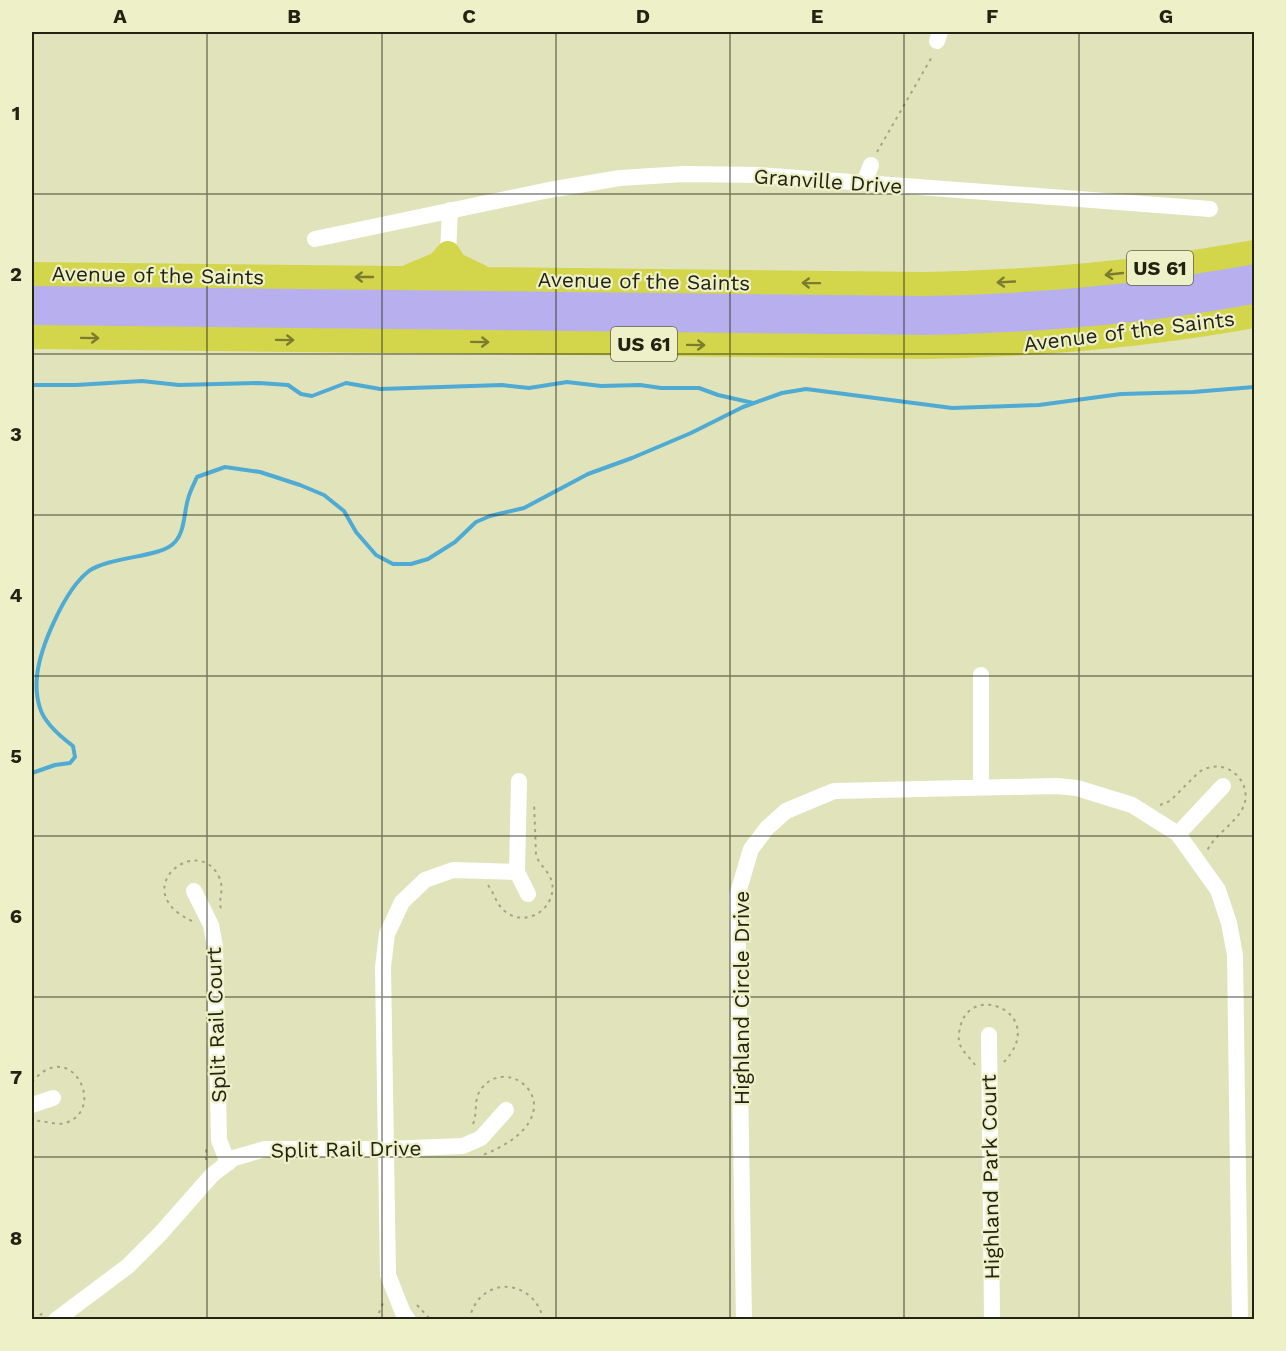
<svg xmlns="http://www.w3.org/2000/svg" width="1286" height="1351" font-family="'Work Sans',sans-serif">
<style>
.green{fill:#b8b0ee}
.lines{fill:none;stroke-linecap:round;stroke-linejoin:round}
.stream{stroke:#4fabd4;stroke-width:4}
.path{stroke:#a3a584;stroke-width:2;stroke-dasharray:3 4.5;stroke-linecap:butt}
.minor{stroke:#fff;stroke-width:16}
.highway{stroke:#d3d54a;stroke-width:24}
.oneway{stroke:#7b7c2f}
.grid{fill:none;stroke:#232314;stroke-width:1.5;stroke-opacity:0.55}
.labels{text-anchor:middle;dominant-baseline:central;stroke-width:4.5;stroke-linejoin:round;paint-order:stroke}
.shield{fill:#eef1c7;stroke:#60614a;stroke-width:1.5}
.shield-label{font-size:20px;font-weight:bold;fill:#232314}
.street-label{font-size:21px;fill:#232314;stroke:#eef1c7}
.neatline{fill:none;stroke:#232314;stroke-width:2}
.grid-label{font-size:20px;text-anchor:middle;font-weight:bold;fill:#232314}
</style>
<rect width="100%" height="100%" fill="#e1e4ba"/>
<!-- green -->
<path class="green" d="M 1254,260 L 1254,308 L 1042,336 L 32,329 L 32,283 L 511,289 Z"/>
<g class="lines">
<!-- stream -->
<path class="stream" d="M 32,385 L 76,385 L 142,381 L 179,385 L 259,383 L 288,385 L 301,394 L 312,396 L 346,383 L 380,389 L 502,385 L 529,388 L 567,382 L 601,386 L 640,385 L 661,388 L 699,388 L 718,395 L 753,403
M 32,773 L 55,765 L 70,763 L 75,757 L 73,746 C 61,737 44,722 40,708 C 37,699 36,686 37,676 C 40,647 65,589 89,571 C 110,556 162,558 175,542 C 185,531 184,512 188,499 C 190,491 194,484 197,477 L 225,467 L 260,472 L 300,485 L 324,495 L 344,511 L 356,532 L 376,555 L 393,564 L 411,564 L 428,559 L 455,542 L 476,522 L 490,516 L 524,508 L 588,474 L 632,458 L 691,433 L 743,407 L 782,393 L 806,389 L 952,408 L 1039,405 L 1121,394 L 1193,392 L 1254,387"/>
<!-- path -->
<path class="path" d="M 877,152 L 933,55
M 1160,805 L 1170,801 L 1199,772 C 1207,767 1216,765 1226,768 C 1233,771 1240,777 1243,784 C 1256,815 1217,828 1207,851
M 488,885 C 495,894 496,905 506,912 C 527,928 557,908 552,882 C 549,871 539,865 536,855 L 534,802
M 192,921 C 125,890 198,832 219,877 C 225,889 218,899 221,909
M 975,1065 C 971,1059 964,1053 961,1047 C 957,1040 959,1031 961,1024 C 974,982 1048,1015 1004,1062
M 32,1082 C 36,1078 40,1073 46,1070 C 77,1053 102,1108 68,1122 C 55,1127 44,1119 32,1121
M 473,1124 C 478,1112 473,1100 481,1089 C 511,1049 584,1117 480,1156
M 206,1160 L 206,1148
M 417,1305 L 431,1320
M 34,1320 L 44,1312
M 376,1320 L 383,1303
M 469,1320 C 471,1312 474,1305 479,1299 C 501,1275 538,1289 543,1320"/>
<!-- minor -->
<path class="minor" d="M 937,41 L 940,32
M 864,183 L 871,165
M 315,239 L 549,190 L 620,178 L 684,174 L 760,175 L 1210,209
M 448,253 L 450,210
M 981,675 L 981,787
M 1178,834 L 1223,786
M 517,872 L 528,894
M 194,891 L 211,925 L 215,946 L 219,1140 L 228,1163
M 989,1035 L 992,1320
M 32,1105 L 53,1098
M 56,1320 L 128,1266 L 160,1234 L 212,1175 L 234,1158 L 265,1149 L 386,1149 L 463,1146 L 481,1138 L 506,1110
M 408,1320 L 403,1313 L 388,1275 L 383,967 L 387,934 L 402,902 L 425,880 L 453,870 L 517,872 L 519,781
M 744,1320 L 737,896 L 751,849 L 767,828 L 786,811 L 834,791 L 1056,786 L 1077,788 L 1132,805 L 1178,834 L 1218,890 L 1229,923 L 1235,955 L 1240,1320"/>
<!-- highway -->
<path class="highway" d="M 32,274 L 925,284 C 1036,282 1145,272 1254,252
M 411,275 L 438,264 L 448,253 L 455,264 L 480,276
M 32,337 L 926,347 C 1037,345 1145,336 1254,316"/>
</g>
<!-- one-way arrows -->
<defs><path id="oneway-shaft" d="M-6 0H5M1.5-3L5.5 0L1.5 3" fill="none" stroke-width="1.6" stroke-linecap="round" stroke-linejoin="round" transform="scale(1.5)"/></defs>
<g class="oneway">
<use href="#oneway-shaft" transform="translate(1114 274) rotate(174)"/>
<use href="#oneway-shaft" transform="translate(364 277) rotate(-180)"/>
<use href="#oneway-shaft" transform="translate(1006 282) rotate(177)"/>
<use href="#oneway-shaft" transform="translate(811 283) rotate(-179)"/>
<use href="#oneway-shaft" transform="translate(90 338) rotate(1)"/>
<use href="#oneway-shaft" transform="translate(285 340) rotate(1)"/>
<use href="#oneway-shaft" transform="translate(480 342) rotate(1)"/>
<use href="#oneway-shaft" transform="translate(696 345) rotate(1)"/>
</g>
<!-- grid -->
<path class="grid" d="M 207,32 L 207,1320M 382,32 L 382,1320M 556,32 L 556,1320M 730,32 L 730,1320M 904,32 L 904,1320M 1079,32 L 1079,1320M 32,194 L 1254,194M 32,354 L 1254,354M 32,515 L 1254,515M 32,676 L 1254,676M 32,836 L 1254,836M 32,997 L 1254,997M 32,1157 L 1254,1157"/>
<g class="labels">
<!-- shield labels -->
<g class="shield">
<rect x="1127" y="251" width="66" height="34" rx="4.5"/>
<rect x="611" y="327" width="66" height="34" rx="4.5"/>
</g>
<g class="shield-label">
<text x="1160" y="268">US 61</text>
<text x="644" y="344">US 61</text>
</g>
<!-- street labels -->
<g class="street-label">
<text transform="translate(828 181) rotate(4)">Granville Drive</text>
<text transform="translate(158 275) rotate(1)">Avenue of the Saints</text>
<text transform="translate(644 281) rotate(1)">Avenue of the Saints</text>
<text transform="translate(1129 331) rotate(-7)">Avenue of the Saints</text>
<text transform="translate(741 998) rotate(-90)">Highland Circle Drive</text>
<text transform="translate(216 1025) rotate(-92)">Split Rail Court</text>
<text transform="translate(346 1149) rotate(-1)">Split Rail Drive</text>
<text transform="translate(990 1177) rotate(-91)">Highland Park Court</text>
</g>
</g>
<!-- border -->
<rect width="1286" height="1351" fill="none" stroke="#eef1c7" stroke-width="66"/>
<rect x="33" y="33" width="1220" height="1285" class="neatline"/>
<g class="grid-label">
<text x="120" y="23">A</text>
<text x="294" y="23">B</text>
<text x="469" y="23">C</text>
<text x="643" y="23">D</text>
<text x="817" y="23">E</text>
<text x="992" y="23">F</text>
<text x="1166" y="23">G</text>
<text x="16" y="120">1</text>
<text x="16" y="281">2</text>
<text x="16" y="441">3</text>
<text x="16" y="602">4</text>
<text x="16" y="763">5</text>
<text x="16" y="923">6</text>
<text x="16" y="1084">7</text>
<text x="16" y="1245">8</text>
</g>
</svg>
